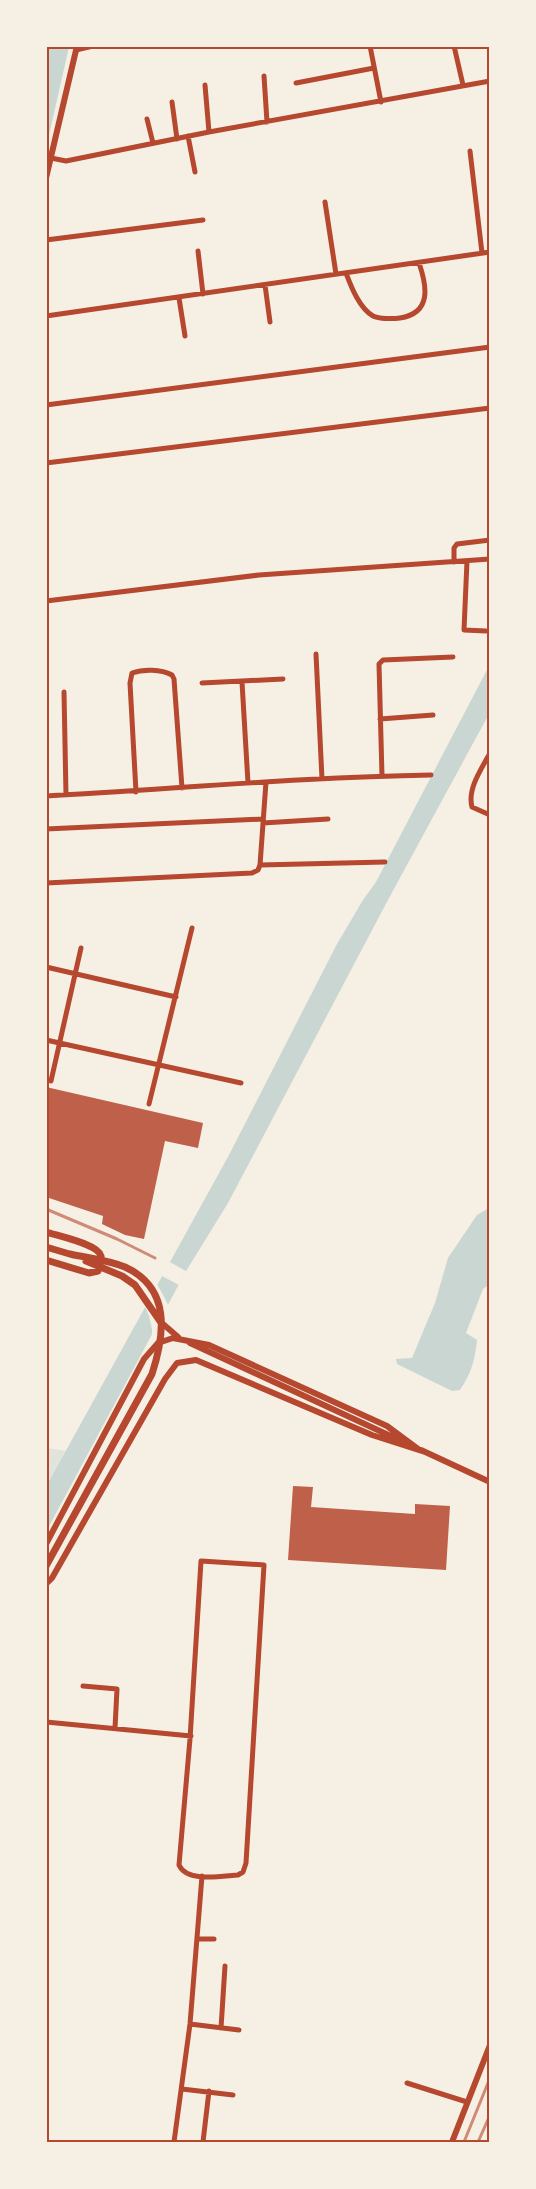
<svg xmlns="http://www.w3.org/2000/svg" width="536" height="2189" font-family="Quicksand,sans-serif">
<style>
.green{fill:#e2e4dc}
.water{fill:#c9d6d2}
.pier{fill:#f6efe4}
.building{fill:#bf614a}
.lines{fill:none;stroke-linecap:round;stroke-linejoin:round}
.minor{stroke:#b5482f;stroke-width:5}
.tertiary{stroke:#b5482f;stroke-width:6}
.secondary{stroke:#b5482f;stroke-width:7}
.rail{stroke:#cf8b77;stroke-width:3}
.neatline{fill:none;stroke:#b5482f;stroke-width:2}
</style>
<rect width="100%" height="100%" fill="#f6efe4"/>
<!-- green -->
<path class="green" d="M 47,1448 L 66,1451 L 47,1485 Z"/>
<!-- water -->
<path class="water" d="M 47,46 L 69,47 L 47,144 L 46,47 Z
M 489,666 L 489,714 L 389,898 L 228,1203 L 186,1271 L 47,1530 L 47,1485 L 229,1155 L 337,944 L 363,900 L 376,882 Z
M 489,1203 L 489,1285 L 483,1289 L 466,1333 L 477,1340 C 475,1360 471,1374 460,1390 L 452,1391 L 397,1364 L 396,1359 L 412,1358 L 435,1303 L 448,1258 L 477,1215 L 487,1209 Z"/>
<!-- pier -->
<path class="pier" d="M 168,1261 L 186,1271 L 179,1285 L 160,1275 Z
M 156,1282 L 170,1308 L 152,1343 L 152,1329 L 149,1316 L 144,1304 Z"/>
<!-- building -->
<path class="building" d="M 46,1087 L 203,1123 L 198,1148 L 165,1141 L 144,1239 L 125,1235 L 102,1224 L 103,1216 L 46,1197 Z
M 293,1486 L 313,1487 L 311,1507 L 415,1514 L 415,1504 L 450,1506 L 446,1570 L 288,1560 Z"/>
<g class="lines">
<!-- minor -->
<path class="minor" d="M 370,46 L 381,102
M 454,46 L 463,85
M 76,50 L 93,46
M 264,76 L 267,122
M 296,83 L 374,68
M 205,85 L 209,132
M 172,102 L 177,139
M 147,119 L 153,143
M 188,136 L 195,172
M 470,151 L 482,253
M 51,158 L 66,161 L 209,132 L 490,81
M 325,202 L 336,274
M 46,240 L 203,220
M 198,251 L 203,294
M 346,273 C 351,286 359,308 373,316 C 379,319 393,319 400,318 C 432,313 427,286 419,263
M 265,285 L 270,322
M 179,298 L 185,336
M 46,316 L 490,252
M 46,405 L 490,347
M 46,463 L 490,408
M 467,561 L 464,630 L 486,631
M 454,562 L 454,548 L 457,544 L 490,540
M 46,601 L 259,575 L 490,559
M 316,654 L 322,779
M 242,682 L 248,783
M 202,683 L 283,679
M 64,692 L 66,795
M 380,719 L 433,715
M 490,753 C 482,768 467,789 472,807 L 490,815
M 382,776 L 379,664 L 383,660 L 453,657
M 136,792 L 130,683 L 132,673 C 143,669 161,669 172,675 L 174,679 L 182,788
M 46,796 C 175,789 302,777 431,775
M 263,823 L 328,819
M 46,829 L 263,819
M 260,865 L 385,862
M 46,883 L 252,873 L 258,870 L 260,865 L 266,782
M 46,967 L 176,997
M 46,1040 L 241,1083
M 51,1081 L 81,948
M 149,1104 L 192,928
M 201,1561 L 264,1565 L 246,1863 L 243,1872 L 238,1875 C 222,1876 187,1883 179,1865 L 190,1739 Z
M 83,1686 L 117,1689 L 115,1728
M 46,1722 L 191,1736
M 197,1939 L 214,1939
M 190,2024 L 239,2030
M 221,2028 L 225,1966
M 407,2083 L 467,2102
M 182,2089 L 233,2095
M 174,2142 L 190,2024 L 202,1876
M 203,2142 L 209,2091"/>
<!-- tertiary -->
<path class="tertiary" d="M 46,178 L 77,46
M 163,1324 L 178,1337
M 190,1343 L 410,1445
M 421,1450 L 490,1482
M 46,1544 L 144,1359 L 158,1343 L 173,1338 L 209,1345 L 387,1426 L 418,1449
M 46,1584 L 52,1578 L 165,1379 L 177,1363 L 196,1360 L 372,1435 L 425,1452
M 452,2142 L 490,2045"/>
<!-- secondary -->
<path class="secondary" d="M 46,1232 C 58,1236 98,1244 101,1256 C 102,1261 100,1266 98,1271 L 89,1273 L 46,1260
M 46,1247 L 73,1255
M 86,1261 L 122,1276 L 135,1285 L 162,1324
M 46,1566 L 152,1374 C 165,1334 171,1288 125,1267 C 108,1260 88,1258 70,1254"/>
<!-- rail -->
<path class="rail" d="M 46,1209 L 117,1239 L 155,1258
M 464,2142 L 490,2078
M 478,2142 L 490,2115"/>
</g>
<!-- border -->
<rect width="536" height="2189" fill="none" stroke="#f6efe4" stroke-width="96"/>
<rect x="48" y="48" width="440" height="2093" class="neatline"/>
</svg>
